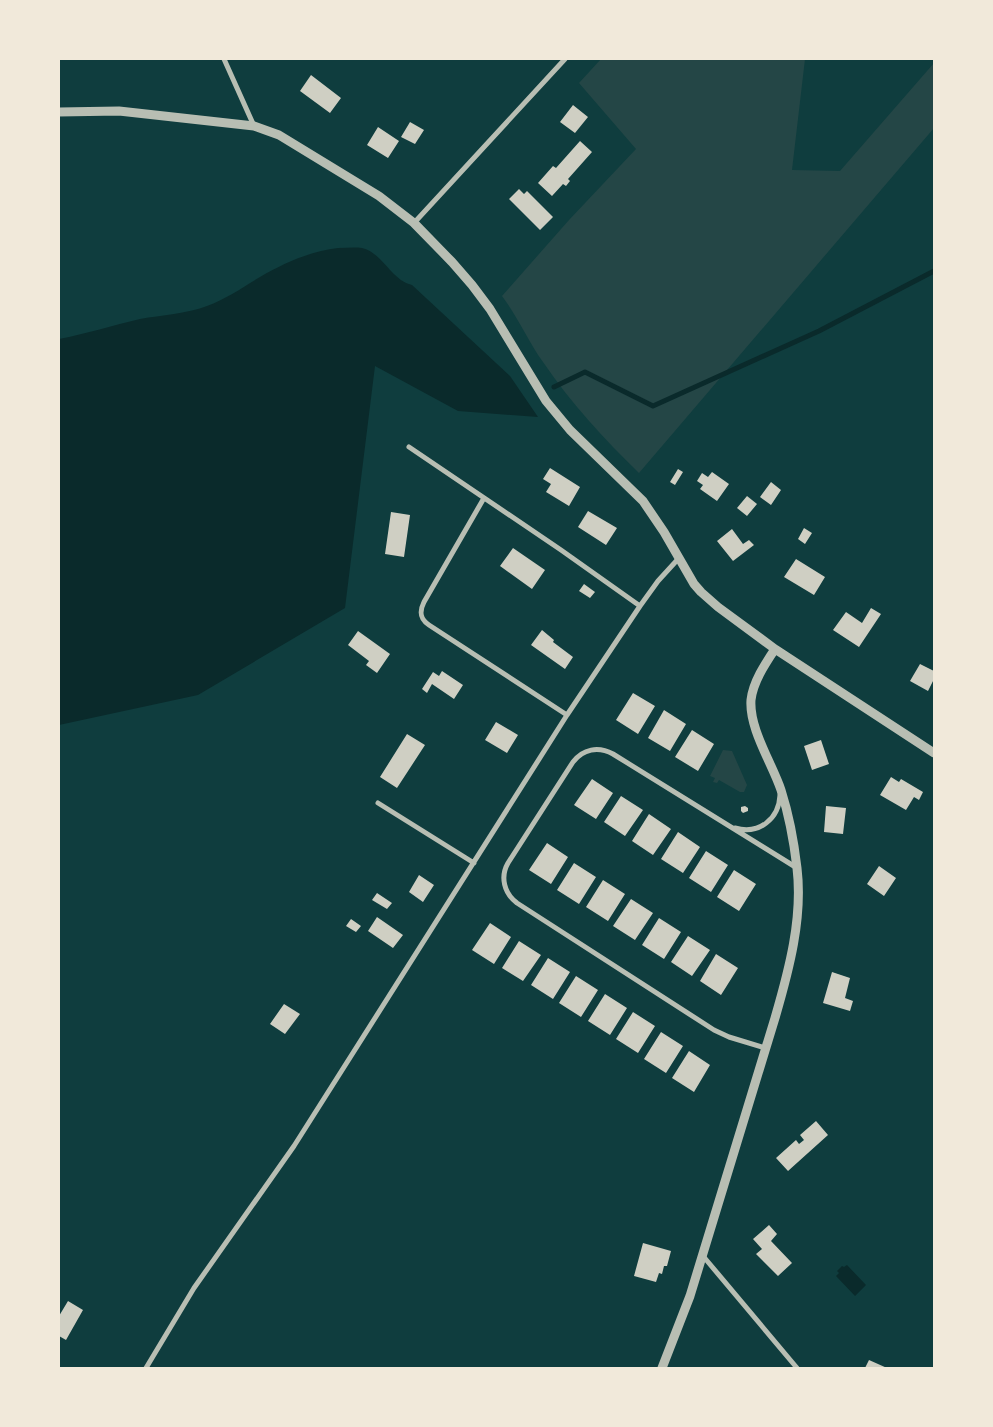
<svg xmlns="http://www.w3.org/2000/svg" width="993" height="1427" font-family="'Golos Text',sans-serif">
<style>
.green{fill:#244646}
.water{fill:#0a2a2b}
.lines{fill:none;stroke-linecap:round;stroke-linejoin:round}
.stream{stroke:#0a2a2b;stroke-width:5}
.building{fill:#cfcfc3}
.minor{stroke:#b8beb3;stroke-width:5}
.tertiary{stroke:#b8beb3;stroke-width:9}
</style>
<rect width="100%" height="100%" fill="#0f3d3e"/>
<!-- green -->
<path class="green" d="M 601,59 L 805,59 L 792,170 L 840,171 L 934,63 L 934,128 L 639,473 C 604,439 570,402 543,362 C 528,341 518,317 502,296 L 569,220 L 636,149 L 579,83 Z
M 723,750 L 732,751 L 747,785 L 744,792 L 740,792 L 719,780 L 717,783 L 713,782 L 715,778 L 710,776 Z"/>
<!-- water -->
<path class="water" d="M 338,248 C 346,248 354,247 362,248 C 383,253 391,280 412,285 L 510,376 L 538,417 L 458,411 L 375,366 L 345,608 L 198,695 L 59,725 L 59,339 C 86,334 113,325 140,319 C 162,315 186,314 207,306 C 226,299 243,287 260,277 C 284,263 311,251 338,248 Z
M 847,1265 L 866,1285 L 855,1296 L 836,1276 L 839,1273 L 837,1271 L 842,1266 L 844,1267 Z"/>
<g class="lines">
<!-- stream -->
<path class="stream" d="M 554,387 L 585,372 L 653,406 L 819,331 L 934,271"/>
</g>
<!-- building -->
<path class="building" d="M 311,75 L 341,98 L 330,113 L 300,91 Z
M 573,105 L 588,117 L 575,133 L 560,122 Z
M 410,122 L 424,130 L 415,144 L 401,137 Z
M 378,127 L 399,141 L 388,158 L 367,145 Z
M 580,141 L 592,152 L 568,179 L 570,181 L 566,186 L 563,184 L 552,196 L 538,183 L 553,166 L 556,168 Z
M 519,189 L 524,194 L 527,191 L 553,217 L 540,230 L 509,199 Z
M 550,468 L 580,487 L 569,506 L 546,492 L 551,484 L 543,479 Z
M 678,469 L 683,472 L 675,485 L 670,482 Z
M 712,472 L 729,484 L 717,501 L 700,489 L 703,485 L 697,481 L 702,473 L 708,477 Z
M 771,482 L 781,490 L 771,505 L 760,497 Z
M 747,496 L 757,504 L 747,516 L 737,508 Z
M 588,511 L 617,528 L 606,545 L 578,527 Z
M 391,512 L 410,515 L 404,557 L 385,554 Z
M 804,528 L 812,533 L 805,544 L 798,539 Z
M 732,529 L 743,544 L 749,540 L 754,545 L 733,561 L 717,541 Z
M 513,548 L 545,570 L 532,589 L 500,566 Z
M 796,559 L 825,577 L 814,595 L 784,577 Z
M 584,584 L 595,592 L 590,598 L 579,591 Z
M 871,608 L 881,614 L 859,647 L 833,630 L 846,612 L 862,623 Z
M 542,630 L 554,640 L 553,642 L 573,657 L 565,669 L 531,645 Z
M 358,631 L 390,654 L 377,673 L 366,665 L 369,661 L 348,645 Z
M 920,664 L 934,671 L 934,679 L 928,691 L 910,681 Z
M 442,671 L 463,685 L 454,699 L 432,684 L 427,693 L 422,689 L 433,672 L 439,676 Z
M 633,693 L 655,706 L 638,734 L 616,720 Z
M 664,710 L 686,724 L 670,751 L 648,738 Z
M 496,722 L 518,735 L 507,753 L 485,740 Z
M 692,730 L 714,744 L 698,771 L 675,757 Z
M 407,734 L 425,745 L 397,788 L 380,777 Z
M 821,740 L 829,764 L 812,770 L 804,746 Z
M 891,777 L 899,782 L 901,779 L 923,792 L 919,800 L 914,797 L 906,810 L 880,795 Z
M 592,779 L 613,793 L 596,819 L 574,805 Z
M 621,796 L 643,810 L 625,836 L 604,822 Z
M 745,806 L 748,808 L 748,811 L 743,813 L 741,811 L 741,807 Z
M 826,806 L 846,808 L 843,834 L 824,832 Z
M 649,814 L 671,829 L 653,855 L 632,841 Z
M 678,832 L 700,847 L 683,873 L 661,859 Z
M 547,843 L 568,857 L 551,884 L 529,870 Z
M 706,851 L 728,865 L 711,892 L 689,878 Z
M 574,863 L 596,877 L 579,904 L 557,890 Z
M 879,866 L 896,878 L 884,896 L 867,884 Z
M 734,870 L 756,884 L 739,911 L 717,897 Z
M 419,875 L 434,885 L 423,902 L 409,892 Z
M 603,880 L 625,894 L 608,921 L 586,907 Z
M 377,893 L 392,903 L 387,909 L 372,900 Z
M 631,899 L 653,913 L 635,940 L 613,926 Z
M 377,917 L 403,935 L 393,948 L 368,931 Z
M 659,918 L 681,932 L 664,959 L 642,945 Z
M 351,919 L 361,926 L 356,932 L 346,926 Z
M 490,923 L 511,937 L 494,964 L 472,950 Z
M 688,936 L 710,950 L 692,976 L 671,962 Z
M 519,941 L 541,955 L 523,981 L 502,968 Z
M 716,954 L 738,968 L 721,995 L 700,981 Z
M 548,958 L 570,972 L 553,999 L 531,985 Z
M 832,972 L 850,978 L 845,998 L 853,1001 L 850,1011 L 823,1003 Z
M 576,976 L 598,990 L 581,1017 L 559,1003 Z
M 605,994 L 627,1008 L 610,1035 L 588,1021 Z
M 284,1004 L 300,1014 L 285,1034 L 270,1024 Z
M 633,1012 L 655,1026 L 638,1053 L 616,1039 Z
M 661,1032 L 683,1046 L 666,1073 L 644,1059 Z
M 689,1051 L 710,1065 L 694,1092 L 672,1078 Z
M 816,1121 L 828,1135 L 788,1171 L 776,1158 L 796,1140 L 799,1144 L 804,1140 L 800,1135 Z
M 769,1225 L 777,1234 L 771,1241 L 792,1263 L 778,1276 L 756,1254 L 762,1249 L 753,1239 Z
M 643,1243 L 671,1251 L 667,1266 L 664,1266 L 662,1274 L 659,1273 L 656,1282 L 634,1276 Z
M 68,1301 L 83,1310 L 66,1340 L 59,1336 L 59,1316 Z
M 869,1360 L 887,1368 L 865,1368 Z"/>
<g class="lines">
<!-- minor -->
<path class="minor" d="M 224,59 L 254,126
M 414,223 L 565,59
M 409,447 L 561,550 L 640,606
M 484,498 L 424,602 C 419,612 420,619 429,625 L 567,715
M 378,803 L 474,863
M 735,828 C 759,835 779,819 780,795
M 765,1048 L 729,1037 L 714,1030 L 517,903 C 504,893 500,877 508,863 L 573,762 C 583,749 598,746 613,754 L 797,868
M 703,1256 L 797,1368
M 146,1368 L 194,1288 L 294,1146 L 567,715 L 640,606 L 658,581 L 679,558"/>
<!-- tertiary -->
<path class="tertiary" d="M 59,112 L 119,111 L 254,126 L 279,135 L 379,196 L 414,223 L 452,262 L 472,285 L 490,309 L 546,401 L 570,430 L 643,501 L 664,532 L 694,584 L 701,592 L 718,607 L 775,649 L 934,753
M 662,1368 L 690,1296 L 775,1018 C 789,970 803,918 797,868 C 794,842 789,815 781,790 C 772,763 749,729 751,700 C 753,682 765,664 775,649"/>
</g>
<!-- border -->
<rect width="993" height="1427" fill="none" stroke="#f1e9da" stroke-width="120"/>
</svg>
